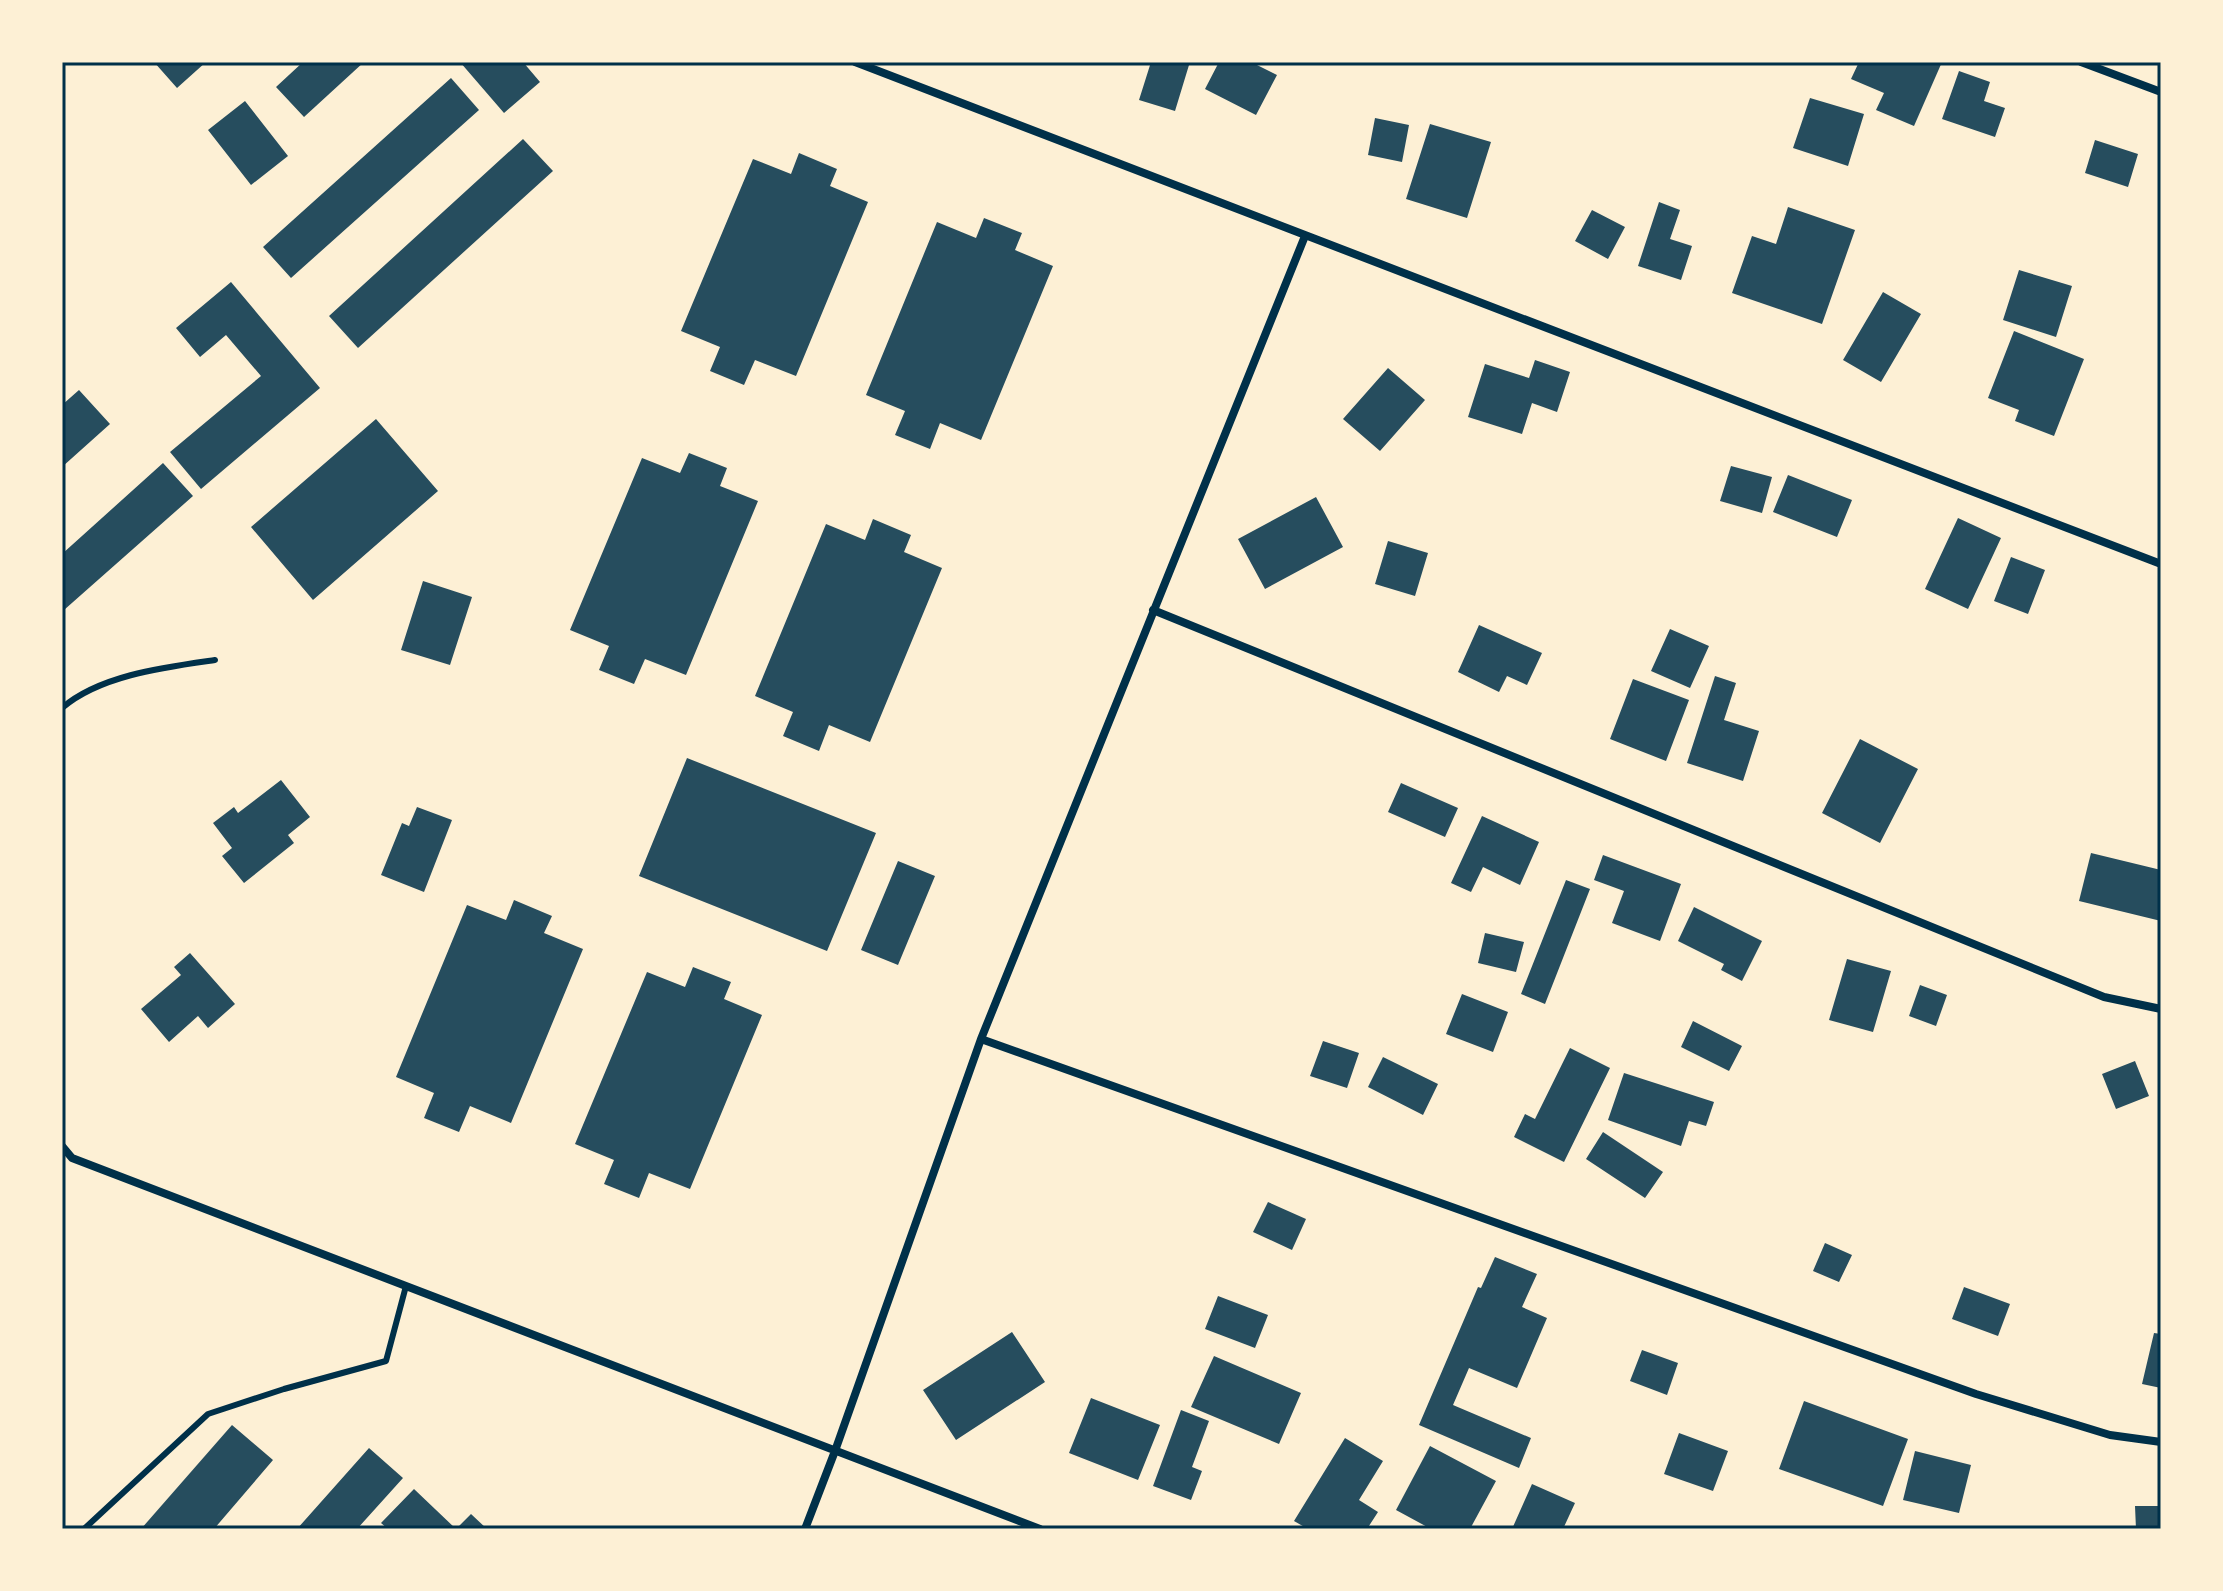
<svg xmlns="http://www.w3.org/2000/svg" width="2223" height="1591" font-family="'PT Sans',sans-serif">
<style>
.building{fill:#264d5e}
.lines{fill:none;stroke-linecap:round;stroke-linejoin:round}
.service{stroke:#003049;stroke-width:6}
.minor{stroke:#003049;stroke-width:8}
.neatline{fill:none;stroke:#003049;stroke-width:3}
</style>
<rect width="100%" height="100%" fill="#fdf0d5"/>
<!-- building -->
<path class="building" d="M 154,62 L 206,62 L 177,88 Z
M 303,62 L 364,62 L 304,117 L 276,87 Z
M 460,62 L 523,62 L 540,82 L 504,113 Z
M 1151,62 L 1178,62 L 1189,65 L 1175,111 L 1139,100 Z
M 1219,62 L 1251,62 L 1277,75 L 1256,115 L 1205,89 Z
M 1859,62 L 1942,62 L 1914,126 L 1876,110 L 1884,93 L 1851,79 Z
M 1959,71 L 1990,82 L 1984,101 L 2005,108 L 1995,137 L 1942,119 Z
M 451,78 L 479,110 L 291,278 L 263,247 Z
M 1810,98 L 1864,114 L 1848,166 L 1793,148 Z
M 245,101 L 288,156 L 251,185 L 208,130 Z
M 1375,118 L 1409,125 L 1402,162 L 1368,155 Z
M 1430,124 L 1491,142 L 1467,218 L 1406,199 Z
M 523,139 L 553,171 L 358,348 L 329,316 Z
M 2095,140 L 2138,154 L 2128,187 L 2085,173 Z
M 799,153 L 837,169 L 830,186 L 868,202 L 796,376 L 755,360 L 744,385 L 710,371 L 720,347 L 681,331 L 753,159 L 791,174 Z
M 1659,202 L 1680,210 L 1670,239 L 1692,246 L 1681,280 L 1638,266 Z
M 1788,207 L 1855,230 L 1822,324 L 1732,293 L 1752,236 L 1776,244 Z
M 1592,210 L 1625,227 L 1608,259 L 1575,241 Z
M 984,218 L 1022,233 L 1015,250 L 1053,266 L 981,440 L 940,423 L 930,449 L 895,435 L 905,411 L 866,395 L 937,222 L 976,238 Z
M 2019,270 L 2072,286 L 2056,337 L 2003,320 Z
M 231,282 L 320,388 L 201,489 L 170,452 L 261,376 L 226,335 L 200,357 L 176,328 Z
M 1883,292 L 1921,314 L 1881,382 L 1843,360 Z
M 2014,331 L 2084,359 L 2054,436 L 2015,421 L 2019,410 L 1988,398 Z
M 1535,360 L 1570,372 L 1557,412 L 1532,403 L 1522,434 L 1468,417 L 1485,364 L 1529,378 Z
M 1388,368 L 1425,400 L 1380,451 L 1343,419 Z
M 79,390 L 110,424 L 62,467 L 62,405 Z
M 376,419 L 438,491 L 313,600 L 251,527 Z
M 689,453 L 727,468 L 720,486 L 758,501 L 686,675 L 645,659 L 634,684 L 599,670 L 609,646 L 570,630 L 642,458 L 680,473 Z
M 163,463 L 193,496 L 64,610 L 62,607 L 62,554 Z
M 1731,466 L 1772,477 L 1762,513 L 1720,501 Z
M 1788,475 L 1852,500 L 1837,537 L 1773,512 Z
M 1316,497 L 1343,547 L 1265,589 L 1238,539 Z
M 1958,518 L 2001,538 L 1968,609 L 1925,589 Z
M 873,519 L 911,535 L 904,552 L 942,568 L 870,742 L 829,725 L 819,751 L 783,736 L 793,712 L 755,696 L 826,524 L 865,540 Z
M 1388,541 L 1428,553 L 1415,596 L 1375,584 Z
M 2011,557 L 2045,570 L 2028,614 L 1994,601 Z
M 423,581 L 472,597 L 450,665 L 401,650 Z
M 1479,625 L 1542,653 L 1527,685 L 1507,676 L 1499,692 L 1458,672 Z
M 1670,629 L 1709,646 L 1690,688 L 1651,671 Z
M 1715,676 L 1736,683 L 1724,720 L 1759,731 L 1743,781 L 1687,763 Z
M 1633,679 L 1689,700 L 1666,761 L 1610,739 Z
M 1860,739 L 1918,769 L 1880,843 L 1822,813 Z
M 687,758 L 876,833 L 827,951 L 639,876 Z
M 281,780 L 310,817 L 288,835 L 294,843 L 244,883 L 222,856 L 232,848 L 213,823 L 234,807 L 238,813 Z
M 1401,783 L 1458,808 L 1445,837 L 1388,812 Z
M 417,807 L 452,820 L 424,892 L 381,875 L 402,823 L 409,826 Z
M 1482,816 L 1539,842 L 1520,885 L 1483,867 L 1471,892 L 1451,883 Z
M 2091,853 L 2161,870 L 2161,921 L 2079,901 Z
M 1603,855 L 1681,884 L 1660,941 L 1612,923 L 1624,891 L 1594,880 Z
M 898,861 L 935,876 L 898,965 L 861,950 Z
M 1566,880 L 1590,889 L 1545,1004 L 1521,994 Z
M 514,900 L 552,916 L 544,933 L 583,949 L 511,1123 L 470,1106 L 459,1132 L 424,1118 L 434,1093 L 396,1077 L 467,905 L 506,920 Z
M 1694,907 L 1762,941 L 1742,981 L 1721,970 L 1724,964 L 1678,941 Z
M 1485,933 L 1524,942 L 1516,972 L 1478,963 Z
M 190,953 L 235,1004 L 208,1028 L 198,1016 L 169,1042 L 141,1009 L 181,975 L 174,967 Z
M 1847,959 L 1891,971 L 1873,1032 L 1829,1020 Z
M 693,967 L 731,982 L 724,999 L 762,1015 L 690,1189 L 649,1173 L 639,1198 L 604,1184 L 614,1160 L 575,1144 L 647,972 L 685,987 Z
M 1920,985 L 1947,995 L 1936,1026 L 1909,1016 Z
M 1462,994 L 1508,1012 L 1493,1052 L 1446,1034 Z
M 1693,1021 L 1742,1046 L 1729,1071 L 1681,1047 Z
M 1323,1041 L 1359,1053 L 1347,1088 L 1310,1076 Z
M 1570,1048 L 1610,1068 L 1564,1162 L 1514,1137 L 1525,1114 L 1535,1119 Z
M 1383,1057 L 1438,1084 L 1423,1115 L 1368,1087 Z
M 2135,1061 L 2149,1096 L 2116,1109 L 2102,1074 Z
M 1624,1073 L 1714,1102 L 1706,1126 L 1689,1121 L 1681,1146 L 1608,1120 Z
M 1603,1132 L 1663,1172 L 1645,1198 L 1586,1159 Z
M 1268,1202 L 1306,1219 L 1292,1250 L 1253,1232 Z
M 1825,1243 L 1852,1255 L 1839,1282 L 1813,1271 Z
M 1495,1257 L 1537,1274 L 1522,1307 L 1547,1318 L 1517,1388 L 1469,1368 L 1453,1405 L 1531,1438 L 1519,1468 L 1419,1425 L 1478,1287 L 1481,1288 Z
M 1964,1287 L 2010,1304 L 1998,1336 L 1952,1319 Z
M 1218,1296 L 1268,1315 L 1255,1348 L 1205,1329 Z
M 1012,1332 L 1045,1382 L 956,1440 L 923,1390 Z
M 2154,1333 L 2161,1334 L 2161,1388 L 2142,1384 Z
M 1642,1350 L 1678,1363 L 1667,1395 L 1630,1381 Z
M 1214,1356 L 1301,1393 L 1279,1444 L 1191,1407 Z
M 1091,1398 L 1160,1425 L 1138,1480 L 1069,1453 Z
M 1804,1401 L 1908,1439 L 1883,1506 L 1779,1469 Z
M 1181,1410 L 1209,1421 L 1192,1467 L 1202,1471 L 1191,1500 L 1153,1486 Z
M 232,1425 L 273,1460 L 214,1529 L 141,1529 Z
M 1679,1433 L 1728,1451 L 1713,1491 L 1664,1474 Z
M 1345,1438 L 1383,1461 L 1359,1500 L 1378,1512 L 1367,1529 L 1308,1529 L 1294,1521 Z
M 1430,1446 L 1496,1481 L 1470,1529 L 1431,1529 L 1396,1510 Z
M 369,1448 L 403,1478 L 357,1529 L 297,1529 Z
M 1915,1451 L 1971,1465 L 1959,1513 L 1903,1500 Z
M 1532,1484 L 1575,1503 L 1563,1529 L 1512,1529 Z
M 414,1489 L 456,1529 L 388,1529 L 381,1523 Z
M 2135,1506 L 2161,1506 L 2161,1529 L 2136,1529 Z
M 471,1514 L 487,1529 L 456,1529 Z"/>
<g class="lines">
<!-- service -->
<path class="service" d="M 62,708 C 100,675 166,667 215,660
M 84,1529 L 208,1414 L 284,1389 L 386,1361 L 406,1286"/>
<!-- minor -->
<path class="minor" d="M 855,62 L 2161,564
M 2081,62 L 2161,92
M 1153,610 L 2104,997 L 2161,1009
M 981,1039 L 1976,1394 L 2110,1435 L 2161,1442
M 62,1146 L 72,1158 L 1040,1529
M 805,1529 L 835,1451 L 981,1039 L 1305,236"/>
</g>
<!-- border -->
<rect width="2223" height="1591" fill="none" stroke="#fdf0d5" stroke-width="128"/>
<rect x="64" y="64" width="2095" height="1463" class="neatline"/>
</svg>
